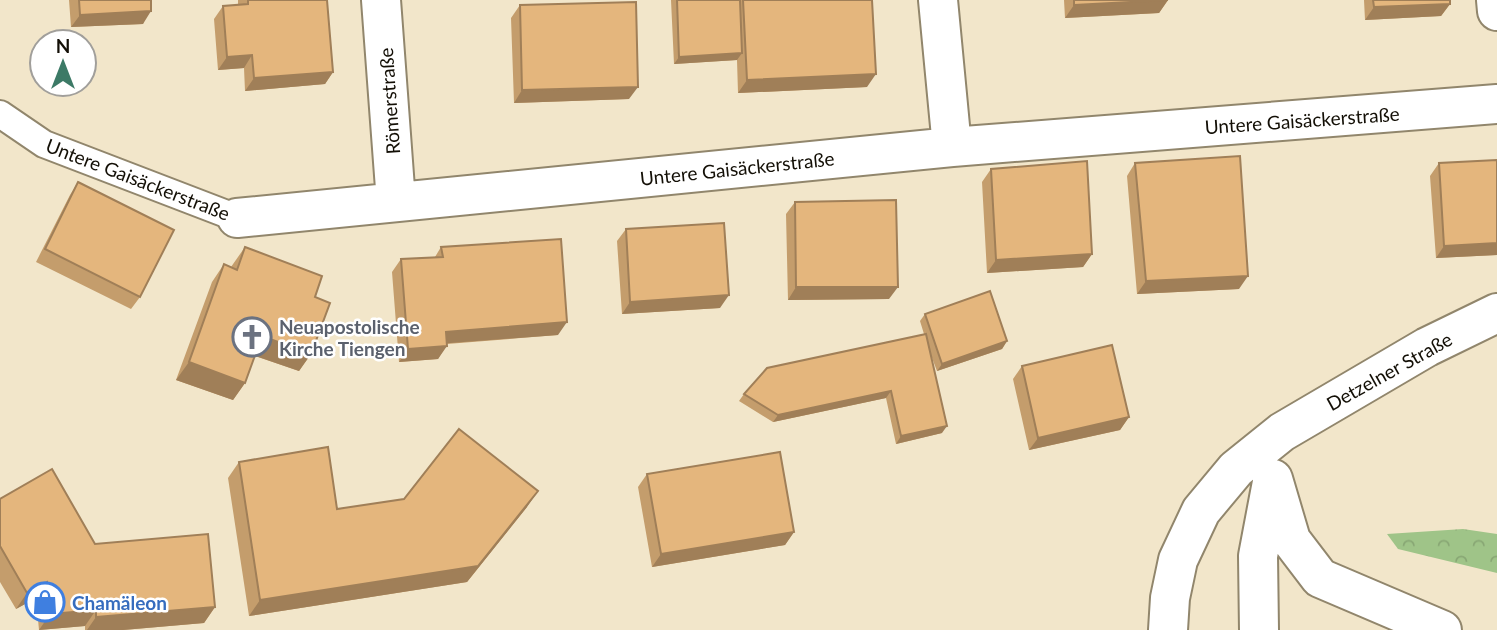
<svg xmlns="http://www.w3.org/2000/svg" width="1497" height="630" font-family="Lato,sans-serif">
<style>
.forest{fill:url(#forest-crowns)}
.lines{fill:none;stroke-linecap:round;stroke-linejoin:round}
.service-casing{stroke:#91866c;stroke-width:30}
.minor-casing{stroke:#91866c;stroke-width:42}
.secondary-casing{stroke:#91866c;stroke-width:42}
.service{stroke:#fff;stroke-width:26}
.minor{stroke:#fff;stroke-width:38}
.secondary{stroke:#fff;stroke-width:38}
.wall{fill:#c49d6c}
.shaded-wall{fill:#a07f58}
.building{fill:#e4b67d;stroke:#a07f58;stroke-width:2}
.labels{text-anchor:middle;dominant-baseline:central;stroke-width:5;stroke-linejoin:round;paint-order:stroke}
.street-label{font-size:19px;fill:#130f06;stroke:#fff}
.worship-label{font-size:19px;font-weight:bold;fill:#5b616d;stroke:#fff;text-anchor:start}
.shop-label{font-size:19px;font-weight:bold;fill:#366cbe;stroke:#fff;text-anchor:start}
</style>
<defs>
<pattern id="forest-crowns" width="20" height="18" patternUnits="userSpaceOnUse" patternTransform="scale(1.75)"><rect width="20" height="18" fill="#9fc488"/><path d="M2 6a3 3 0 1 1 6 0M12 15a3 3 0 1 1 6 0" fill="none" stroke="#88a774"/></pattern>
</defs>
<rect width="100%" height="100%" fill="#f2e6ca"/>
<!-- forest -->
<path class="forest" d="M 1463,529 L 1497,534 L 1497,573 L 1398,549 L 1387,534 Z"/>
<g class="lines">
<!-- service casing -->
<g class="service-casing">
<path id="service" d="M 0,114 L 44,144 L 237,218"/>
</g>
<!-- minor casing -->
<g class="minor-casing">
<path id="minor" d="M 381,0 L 396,202
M 938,0 L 952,147
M 1496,0 L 1497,11
M 237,218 L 952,147 L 1497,104"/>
</g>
<!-- secondary casing -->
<g class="secondary-casing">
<path id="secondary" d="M 1273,479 L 1291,540 L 1320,578 L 1442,630
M 1168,630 L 1170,598 L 1178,560 L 1201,511 L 1236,469 L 1282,432 L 1427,347 L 1497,313
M 1259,630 L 1258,556 L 1272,482"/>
</g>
<!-- service -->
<use href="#service" class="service"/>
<!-- minor -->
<use href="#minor" class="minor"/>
<!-- secondary -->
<use href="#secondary" class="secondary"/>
</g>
<!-- wall -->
<path class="wall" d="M 69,0 L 151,0 L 143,24 L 71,27 Z
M 238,0 L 327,0 L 333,72 L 325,84 L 245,91 L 244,68 L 218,70 L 214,19 L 223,6 L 238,5 Z
M 671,0 L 872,0 L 867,87 L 738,93 L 737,60 L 674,64 Z
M 1064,0 L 1168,0 L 1159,13 L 1065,18 Z
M 1364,0 L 1450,0 L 1450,4 L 1441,16 L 1365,20 Z
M 520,5 L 629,99 L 514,103 L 511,18 Z
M 1135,163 L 1239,289 L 1137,294 L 1127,176 Z
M 1439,163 L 1497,255 L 1436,258 L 1430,176 Z
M 991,169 L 1092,254 L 1083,267 L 987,273 L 982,182 Z
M 78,182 L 140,297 L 131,309 L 36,262 L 70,195 Z
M 795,202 L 889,299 L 788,300 L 786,214 Z
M 626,229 L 720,308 L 622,314 L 617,241 Z
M 245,247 L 315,297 L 311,354 L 299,371 L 255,356 L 245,383 L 233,400 L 176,380 L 212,282 L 224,264 L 231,267 Z
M 441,247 L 558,335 L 447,344 L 438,359 L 399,362 L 392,272 L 401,259 L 435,257 Z
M 925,314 L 1007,341 L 1002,349 L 937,371 L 929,350 L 942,433 L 896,444 L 886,398 L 773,422 L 739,401 L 744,394 L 924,334 L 920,321 Z
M 1022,366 L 1129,417 L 1120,430 L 1029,450 L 1013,379 Z
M 239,462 L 337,509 L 527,507 L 467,582 L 249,616 L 228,478 Z
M 647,474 L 794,532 L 785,545 L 652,567 L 638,487 Z
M 0,499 L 95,544 L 215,607 L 204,623 L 123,630 L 85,630 L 85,626 L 39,630 L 36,598 L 16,609 L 0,582 Z"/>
<!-- shaded-wall -->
<path class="shaded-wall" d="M 1168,0 L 1159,13 L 1065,18 L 1074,5 Z
M 1450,4 L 1441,16 L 1365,20 L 1374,7 Z
M 151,11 L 143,24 L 71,27 L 80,15 Z
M 742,53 L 737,60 L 674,64 L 679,57 Z
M 252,55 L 244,68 L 218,70 L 227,57 Z
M 333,72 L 325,84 L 245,91 L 254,78 Z
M 876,74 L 867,87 L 738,93 L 747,80 Z
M 638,87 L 629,99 L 514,103 L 522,90 Z
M 1497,243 L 1497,255 L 1436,258 L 1444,246 Z
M 1092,254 L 1083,267 L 987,273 L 996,260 Z
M 1248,276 L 1239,289 L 1137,294 L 1146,281 Z
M 796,287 L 898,287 L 889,299 L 788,300 Z
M 729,295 L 720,308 L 622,314 L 630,302 Z
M 567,322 L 558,335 L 437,344 L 446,332 Z
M 262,336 L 311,354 L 299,371 L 250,354 Z
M 1007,341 L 1002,349 L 937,371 L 942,364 Z
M 447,346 L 438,359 L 399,362 L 408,349 Z
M 189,362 L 245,383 L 233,400 L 176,380 Z
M 891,391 L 886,398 L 773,422 L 778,415 Z
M 1129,417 L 1120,430 L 1029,450 L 1038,438 Z
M 947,426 L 942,433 L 896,444 L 901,436 Z
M 538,491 L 527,507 L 467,582 L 249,616 L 260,600 Z
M 794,532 L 785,545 L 652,567 L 661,554 Z
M 47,582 L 36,598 L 16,609 L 27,593 Z
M 215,607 L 204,623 L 123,630 L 87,630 L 96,617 Z
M 96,610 L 85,626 L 39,630 L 50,614 Z"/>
<!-- building -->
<path class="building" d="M 79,0 L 151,0 L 151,11 L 80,15 Z
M 248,0 L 327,0 L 333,72 L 254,78 L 252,55 L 227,57 L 223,6 L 248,4 Z
M 677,0 L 740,0 L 742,53 L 679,57 Z
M 743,0 L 872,0 L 876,74 L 747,80 Z
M 1074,0 L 1168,0 L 1074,5 Z
M 1373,0 L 1450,0 L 1450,4 L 1374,7 Z
M 636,2 L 638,87 L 522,90 L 520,5 Z
M 1240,156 L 1248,276 L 1146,281 L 1135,163 Z
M 1497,160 L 1497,243 L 1444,246 L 1439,163 Z
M 1087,161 L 1092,254 L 996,260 L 991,169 Z
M 78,182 L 174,230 L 140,297 L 45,249 Z
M 896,200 L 898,287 L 796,287 L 795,202 Z
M 724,223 L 729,295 L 630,302 L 626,229 Z
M 561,239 L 567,322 L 446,332 L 447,346 L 408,349 L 401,259 L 443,257 L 441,247 Z
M 245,247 L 322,276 L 315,297 L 330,303 L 311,354 L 262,336 L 245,383 L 189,362 L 224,264 L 237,270 Z
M 990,291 L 1007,341 L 942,364 L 925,314 Z
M 926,334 L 947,426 L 901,436 L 891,391 L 778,415 L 744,394 L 767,368 Z
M 1112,345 L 1129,417 L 1038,438 L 1022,366 Z
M 459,429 L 538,491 L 478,566 L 260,600 L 239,462 L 328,447 L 337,509 L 404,499 Z
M 780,452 L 794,532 L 661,554 L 647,474 Z
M 52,469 L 95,544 L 208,534 L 215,607 L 96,617 L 96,610 L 50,614 L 47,582 L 27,593 L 0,546 L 0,499 Z"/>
<!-- icons -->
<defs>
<g id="church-ring" transform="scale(2.0125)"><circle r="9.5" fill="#fff" stroke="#6b7280" stroke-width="1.5"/><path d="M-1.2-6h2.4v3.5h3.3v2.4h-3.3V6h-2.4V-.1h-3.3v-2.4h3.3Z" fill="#6b7280"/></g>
<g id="shop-ring" transform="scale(2.0125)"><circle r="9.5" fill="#fff" stroke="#3f7fe0" stroke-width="1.5"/><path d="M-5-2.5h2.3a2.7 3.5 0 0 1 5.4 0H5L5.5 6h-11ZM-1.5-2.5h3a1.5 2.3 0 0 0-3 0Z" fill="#3f7fe0"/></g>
</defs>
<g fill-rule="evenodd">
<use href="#church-ring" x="252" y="337"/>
<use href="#shop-ring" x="45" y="602"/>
</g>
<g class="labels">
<!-- street labels -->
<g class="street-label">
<text transform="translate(389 101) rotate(-94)">Römerstraße</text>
<text transform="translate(1302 120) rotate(-4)">Untere Gaisäckerstraße</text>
<text transform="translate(737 168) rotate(-6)">Untere Gaisäckerstraße</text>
<text transform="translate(138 179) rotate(21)">Untere Gaisäckerstraße</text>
<text transform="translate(1389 371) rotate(-29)">Detzelner Straße</text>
</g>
<!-- worship labels -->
<g class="worship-label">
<text x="279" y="326">Neuapostolische<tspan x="279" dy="22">Kirche Tiengen</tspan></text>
</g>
<!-- shop labels -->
<g class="shop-label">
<text x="72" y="602">Chamäleon</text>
</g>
</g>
<!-- north arrow -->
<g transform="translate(63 63)"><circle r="33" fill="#ffffff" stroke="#a19f9b" stroke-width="2"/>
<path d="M0-5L12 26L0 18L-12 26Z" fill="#3c7a66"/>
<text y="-10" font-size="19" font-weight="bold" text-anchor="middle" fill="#130f06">N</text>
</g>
</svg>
